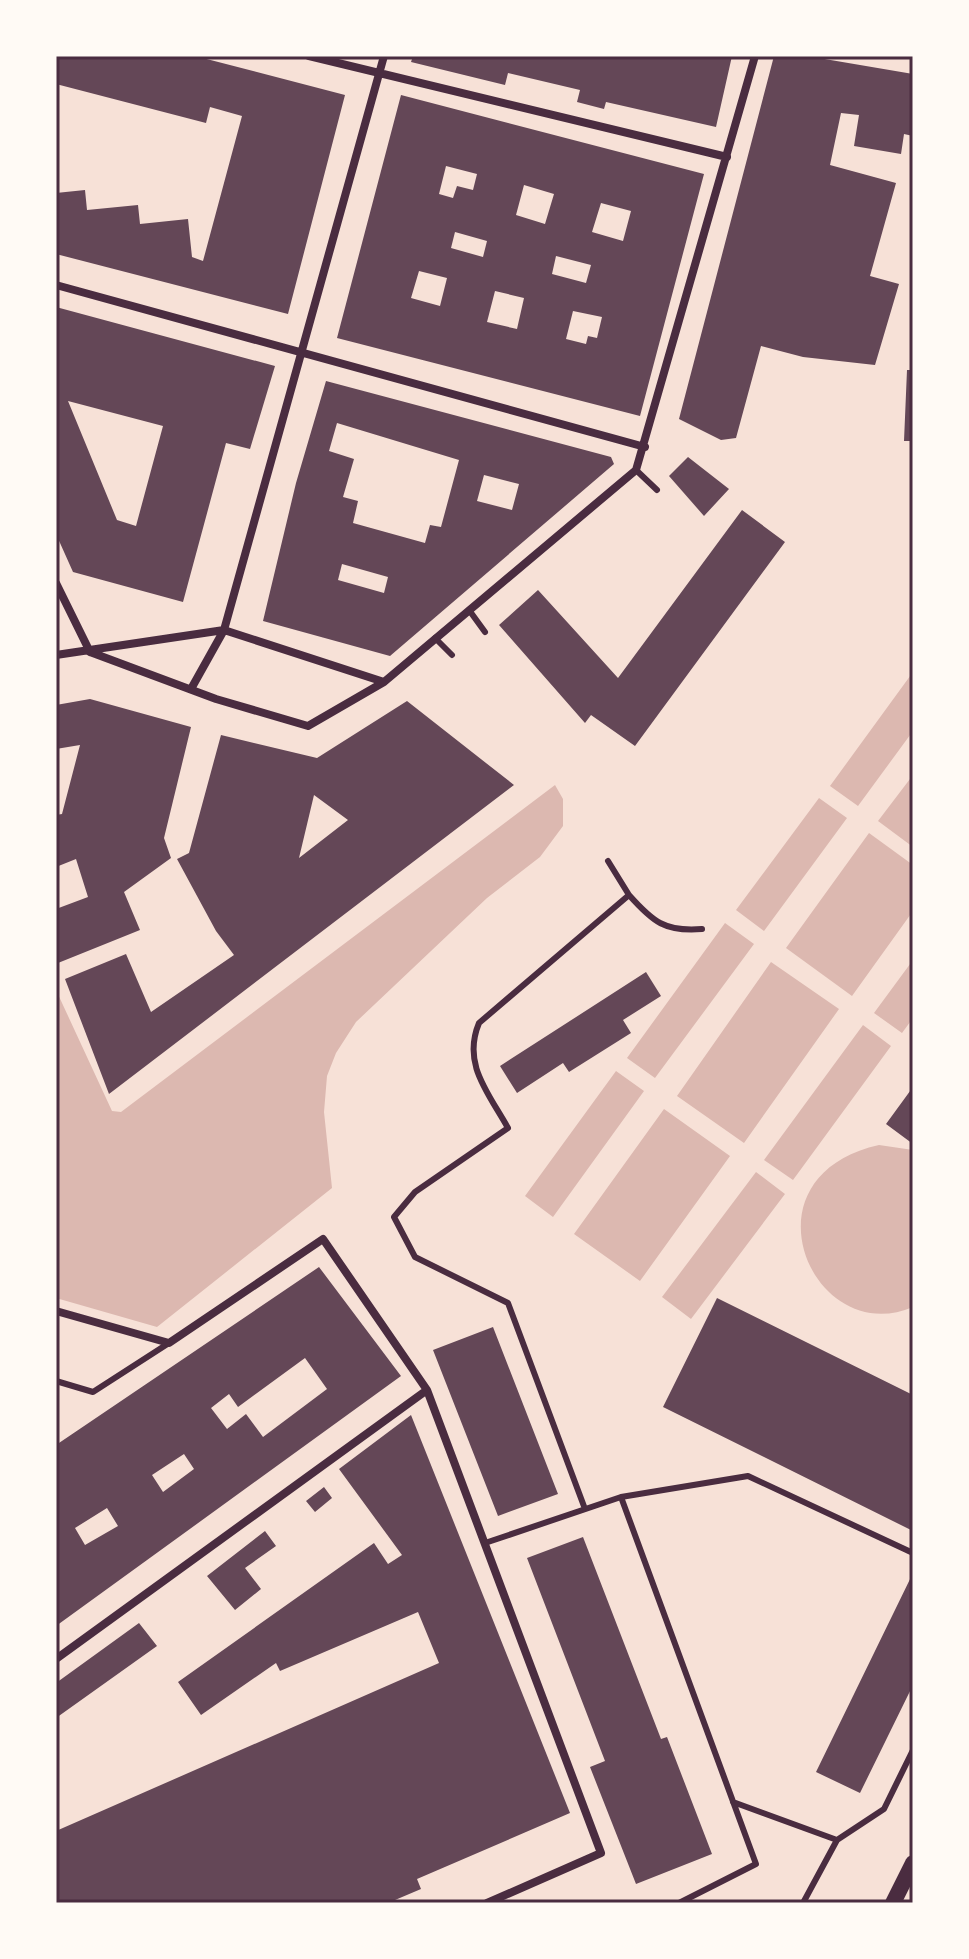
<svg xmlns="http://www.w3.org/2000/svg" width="969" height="1959" font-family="'Golos Text',sans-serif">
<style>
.water{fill:#dcb8b0}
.building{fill:#644757;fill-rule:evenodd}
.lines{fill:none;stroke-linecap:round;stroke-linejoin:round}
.service{stroke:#4a2c40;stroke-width:6}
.minor{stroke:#4a2c40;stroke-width:8}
.secondary{stroke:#4a2c40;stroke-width:16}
.neatline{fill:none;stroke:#4a2c40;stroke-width:3}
</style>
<rect width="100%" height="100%" fill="#f7e1d7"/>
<!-- water -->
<path class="water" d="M 913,672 L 913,731 L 858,806 L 830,786 Z
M 913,775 L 913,847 L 878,821 Z
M 555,785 L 563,799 L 563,826 L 540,857 L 487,898 L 356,1022 L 336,1053 L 327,1076 L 324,1112 L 332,1188 L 157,1327 L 56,1298 L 56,990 L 112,1111 L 121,1112 Z
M 819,798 L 847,818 L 764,931 L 736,910 Z
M 869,833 L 913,865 L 913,911 L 852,996 L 786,948 Z
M 725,923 L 754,944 L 655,1078 L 627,1058 Z
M 913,960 L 913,1018 L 902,1033 L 874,1013 Z
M 771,962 L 839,1009 L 744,1143 L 677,1096 Z
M 863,1025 L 891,1046 L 793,1180 L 764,1160 Z
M 616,1071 L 644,1091 L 553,1217 L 525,1196 Z
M 664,1109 L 730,1156 L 640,1281 L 574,1234 Z
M 879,1145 L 913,1150 L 913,1307 C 813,1350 737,1177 879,1145 Z
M 756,1172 L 785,1194 L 691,1319 L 662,1297 Z"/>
<!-- building -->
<path class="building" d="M 56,56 L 195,56 L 345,95 L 288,314 L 56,254 L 56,193 L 85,190 L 87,210 L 138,205 L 140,224 L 188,219 L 192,257 L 203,261 L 242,116 L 210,107 L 206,123 L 56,84 Z
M 413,56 L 732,56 L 716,127 L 606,102 L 604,109 L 577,102 L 580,90 L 508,73 L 505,85 L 411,62 Z
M 774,56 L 807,56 L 913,74 L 913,136 L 904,134 L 901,154 L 854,146 L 859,115 L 841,113 L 830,165 L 896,183 L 870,276 L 899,284 L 875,365 L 803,357 L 761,346 L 736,438 L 721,440 L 679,419 Z
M 401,95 L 704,174 L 640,416 L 337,338 ZM 446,166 L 477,174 L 473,190 L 457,186 L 453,198 L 439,194 ZM 524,185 L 554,194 L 545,224 L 516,215 ZM 601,203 L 631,211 L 623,241 L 592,232 ZM 455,232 L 487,241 L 483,257 L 451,248 ZM 556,256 L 591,265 L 586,283 L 552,274 ZM 419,271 L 447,278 L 440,306 L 411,298 ZM 495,291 L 524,298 L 517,329 L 487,322 ZM 573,311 L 602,317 L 597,338 L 588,336 L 586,344 L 566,339 Z
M 56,307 L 275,366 L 250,449 L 226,443 L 183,602 L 73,572 L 56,534 ZM 68,401 L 163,426 L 136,526 L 117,520 Z
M 907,370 L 913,370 L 913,441 L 904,441 Z
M 326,381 L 611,457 L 614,464 L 390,656 L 263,621 L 296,483 ZM 337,423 L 459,460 L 441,527 L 430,525 L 425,543 L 353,523 L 358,501 L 343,497 L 354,459 L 329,451 ZM 484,475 L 519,484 L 512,510 L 477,501 ZM 342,564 L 388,577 L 384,593 L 338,580 Z
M 688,457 L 729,489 L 704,516 L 669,476 Z
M 742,510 L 785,542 L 635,746 L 591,715 L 585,723 L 499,625 L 538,590 L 618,678 Z
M 90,699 L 191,727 L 164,838 L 171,858 L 124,892 L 140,930 L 58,963 L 56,909 L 88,897 L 76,859 L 56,867 L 56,815 L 62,814 L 80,745 L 56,749 L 56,705 Z
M 407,701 L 514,785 L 109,1094 L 65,979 L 126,954 L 151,1012 L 234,955 L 216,931 L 177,859 L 189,853 L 221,735 L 317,758 ZM 314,795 L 348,820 L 299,858 Z
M 646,972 L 661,996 L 623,1020 L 631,1033 L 569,1072 L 563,1063 L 517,1093 L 500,1066 Z
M 913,1087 L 913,1144 L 886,1124 Z
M 319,1267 L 401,1376 L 56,1626 L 56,1445 ZM 305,1358 L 327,1389 L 263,1437 L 246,1414 L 227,1429 L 211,1408 L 229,1394 L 238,1407 ZM 184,1454 L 194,1469 L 163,1492 L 152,1475 ZM 107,1508 L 118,1526 L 85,1545 L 75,1528 Z
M 717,1298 L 913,1395 L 913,1531 L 663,1407 Z
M 493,1327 L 558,1494 L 498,1516 L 433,1350 Z
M 411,1415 L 570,1813 L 417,1879 L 421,1889 L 388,1903 L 56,1903 L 56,1831 L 439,1663 L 418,1612 L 280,1671 L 276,1663 L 201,1715 L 178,1682 L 374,1543 L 388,1564 L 402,1555 L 339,1469 Z
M 324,1487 L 332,1498 L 315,1512 L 306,1501 Z
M 265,1531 L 276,1546 L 245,1568 L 261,1589 L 235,1610 L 207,1576 Z
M 583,1537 L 661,1739 L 667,1737 L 712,1854 L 636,1884 L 590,1767 L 605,1761 L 527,1558 Z
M 913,1573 L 913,1685 L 860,1793 L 816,1772 Z
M 139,1623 L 157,1646 L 56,1718 L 56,1683 Z"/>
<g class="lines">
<!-- service -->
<path class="service" d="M 636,470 L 657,490
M 469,610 L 485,632
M 435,638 L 452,655
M 629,895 C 653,922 665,932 702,929
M 56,1381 L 93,1392 L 169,1343
M 621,1497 L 748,1476 L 913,1553
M 585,1509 L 508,1303 L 415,1257 L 394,1217 L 415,1192 L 508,1128 C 488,1092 462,1064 479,1023 L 629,895 L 608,861
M 485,1543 L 621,1497 L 756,1864 L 679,1903
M 733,1802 L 837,1840 L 803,1903
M 837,1840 L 884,1809 L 913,1750"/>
<!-- minor -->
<path class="minor" d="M 309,56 L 727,157
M 56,285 L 645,447
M 56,583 L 90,652
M 90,652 L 216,699 L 308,726 L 384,682 L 636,470 L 755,56
M 56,655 L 224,630 L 384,682
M 191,689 L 224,630 L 384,56
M 56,1311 L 169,1343 L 323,1239 L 427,1390 L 601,1853 L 487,1903
M 56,1659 L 427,1390"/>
<!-- secondary -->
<path class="secondary" d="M 893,1903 L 913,1863"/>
</g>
<!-- border -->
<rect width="969" height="1959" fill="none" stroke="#fffaf5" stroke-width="116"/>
<rect x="58" y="58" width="853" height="1843" class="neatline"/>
</svg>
